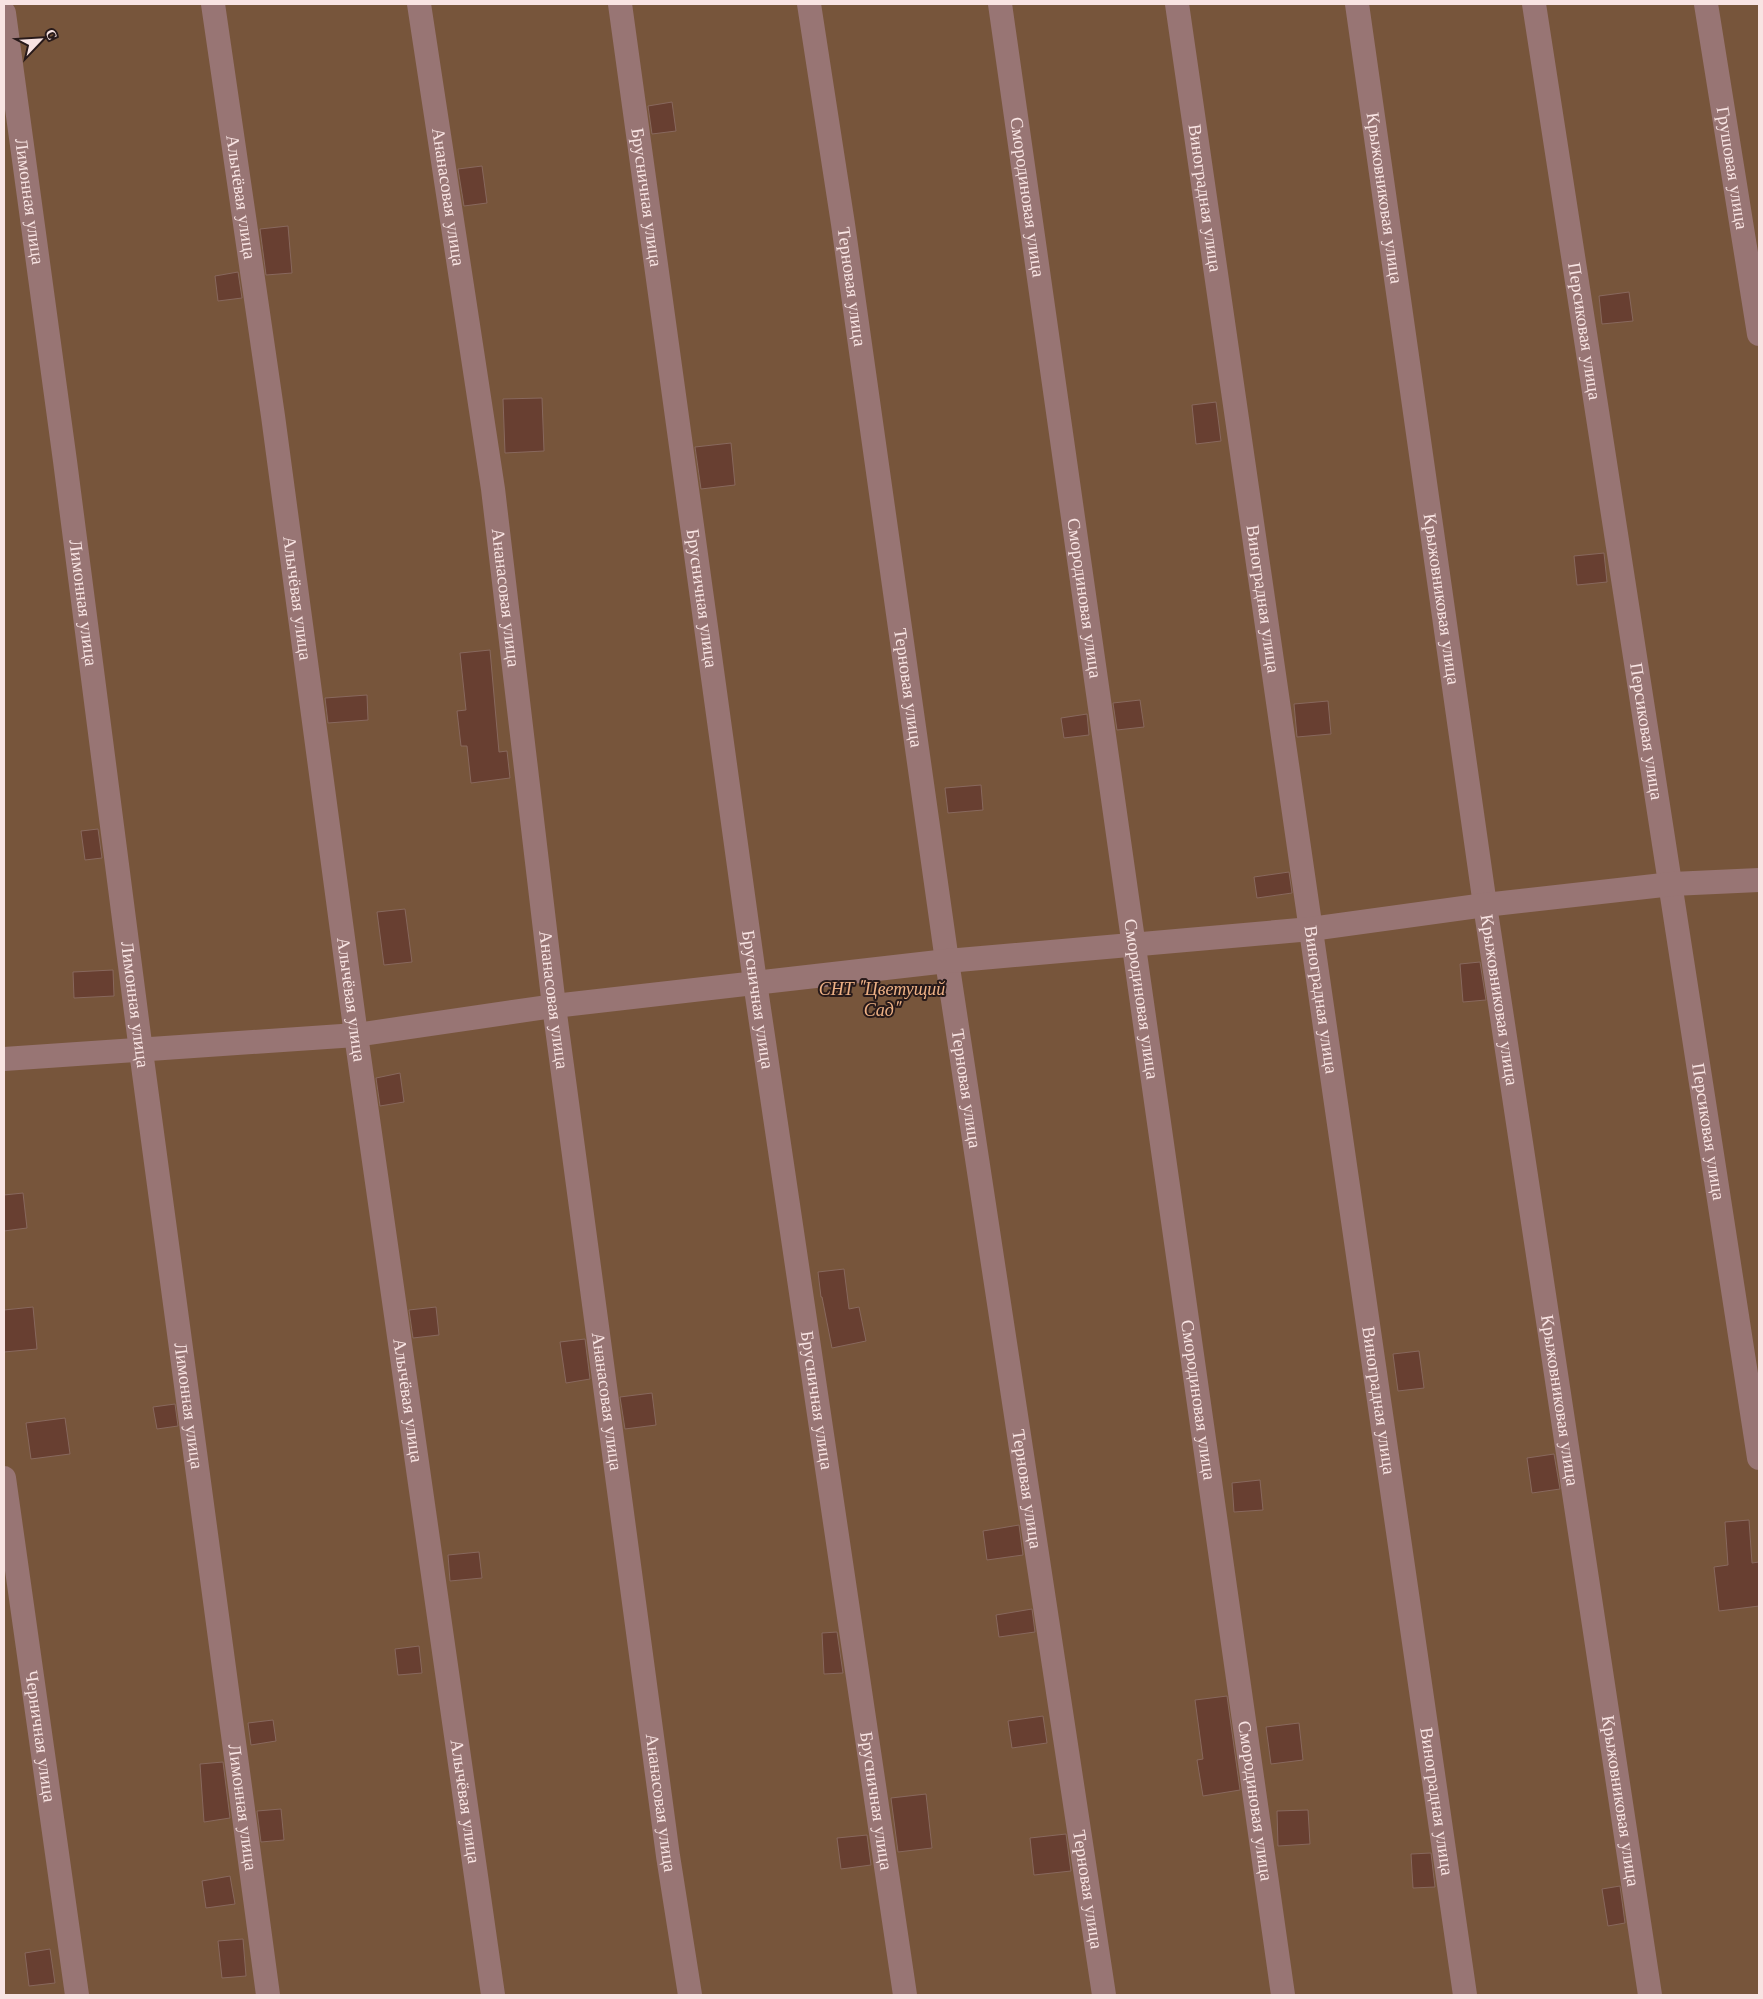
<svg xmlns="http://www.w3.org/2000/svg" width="1763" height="1999" font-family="'Libre Baskerville',serif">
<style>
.green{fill:#77553b}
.building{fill:#683f31;stroke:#88685d}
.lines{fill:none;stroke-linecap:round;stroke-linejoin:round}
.street{stroke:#987574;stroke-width:24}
.labels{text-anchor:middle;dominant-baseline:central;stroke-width:4;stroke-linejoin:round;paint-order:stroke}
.street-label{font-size:18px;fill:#f8e4e3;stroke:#281a1a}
.park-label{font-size:18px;font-style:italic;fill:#eeb185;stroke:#281a1a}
</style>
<rect width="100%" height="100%" fill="#4c2e2d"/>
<!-- green -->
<path class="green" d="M 4,4 L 1759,4 L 1759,1995 L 4,1995 Z"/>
<!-- building -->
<path class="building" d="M 672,102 L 676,131 L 652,134 L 648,106 Z
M 482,166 L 487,203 L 464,206 L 458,169 Z
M 288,226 L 292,273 L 266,275 L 260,229 Z
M 238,272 L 242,298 L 218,301 L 215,276 Z
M 1629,292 L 1633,321 L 1602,324 L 1599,296 Z
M 542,398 L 544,451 L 505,453 L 503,399 Z
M 1216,402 L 1221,441 L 1196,444 L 1192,405 Z
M 731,443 L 735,485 L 701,489 L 695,447 Z
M 1604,553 L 1607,582 L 1577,585 L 1574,556 Z
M 490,650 L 499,752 L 507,751 L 510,778 L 471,783 L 467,746 L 461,746 L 457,711 L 466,710 L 460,653 Z
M 367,695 L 368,720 L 328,723 L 325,698 Z
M 1140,700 L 1144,727 L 1117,730 L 1113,703 Z
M 1328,701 L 1331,734 L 1297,737 L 1294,704 Z
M 1087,714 L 1089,735 L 1064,738 L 1061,718 Z
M 981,785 L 983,810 L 948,813 L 945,788 Z
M 98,829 L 102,858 L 85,860 L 81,831 Z
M 1289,872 L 1292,893 L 1257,898 L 1254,877 Z
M 405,909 L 412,962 L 384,965 L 377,912 Z
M 1480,962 L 1486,1000 L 1463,1002 L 1460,964 Z
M 113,970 L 114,996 L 74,998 L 73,972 Z
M 400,1073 L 404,1102 L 380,1106 L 376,1078 Z
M 23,1193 L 27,1228 L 4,1231 L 4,1195 Z
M 844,1269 L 849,1309 L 859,1307 L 866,1341 L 832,1348 L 822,1297 L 821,1297 L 818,1272 Z
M 33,1307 L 37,1349 L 4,1352 L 4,1310 Z
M 436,1307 L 439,1335 L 413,1338 L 409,1310 Z
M 585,1339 L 590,1379 L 566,1383 L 560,1342 Z
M 1419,1351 L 1424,1388 L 1398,1391 L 1393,1354 Z
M 652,1393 L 656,1425 L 625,1429 L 620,1397 Z
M 175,1404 L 178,1426 L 157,1429 L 153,1407 Z
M 65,1418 L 70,1454 L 31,1459 L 26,1423 Z
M 1554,1454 L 1560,1489 L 1532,1493 L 1527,1458 Z
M 1260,1480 L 1263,1510 L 1234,1512 L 1232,1483 Z
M 1749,1520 L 1752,1563 L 1759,1562 L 1759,1606 L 1719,1611 L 1714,1567 L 1728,1565 L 1725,1522 Z
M 1019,1525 L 1023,1555 L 987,1560 L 983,1531 Z
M 479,1552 L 482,1578 L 450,1581 L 448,1555 Z
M 1032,1609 L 1035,1632 L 999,1637 L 996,1615 Z
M 837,1632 L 843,1673 L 824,1674 L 822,1633 Z
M 419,1646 L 422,1673 L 398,1675 L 395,1649 Z
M 1227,1696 L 1240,1790 L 1203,1796 L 1197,1760 L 1203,1759 L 1195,1700 Z
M 1043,1716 L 1047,1743 L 1012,1748 L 1008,1721 Z
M 273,1720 L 276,1741 L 251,1745 L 248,1723 Z
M 1299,1723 L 1303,1760 L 1271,1764 L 1266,1727 Z
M 223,1762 L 230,1818 L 204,1822 L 200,1764 Z
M 926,1794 L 932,1848 L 898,1852 L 891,1798 Z
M 281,1809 L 284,1840 L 261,1842 L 257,1811 Z
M 1308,1810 L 1310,1844 L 1278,1846 L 1277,1811 Z
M 1066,1834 L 1071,1871 L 1034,1875 L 1030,1838 Z
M 867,1835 L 871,1865 L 841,1869 L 837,1838 Z
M 1431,1853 L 1435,1887 L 1413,1888 L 1411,1854 Z
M 230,1876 L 235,1904 L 206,1908 L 202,1881 Z
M 1620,1886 L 1625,1923 L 1608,1926 L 1602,1889 Z
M 243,1939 L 246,1976 L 222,1978 L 218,1941 Z
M 50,1949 L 55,1983 L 29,1986 L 25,1953 Z"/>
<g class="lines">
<!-- street -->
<g class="street">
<path id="s1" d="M 213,4 L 273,416 L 356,1035 L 493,1995"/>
<path id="s2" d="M 419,4 L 493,489 L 554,1006 L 668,1856 L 690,1995"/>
<path id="s3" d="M 620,4 L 755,982 L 905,1995"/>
<path id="s4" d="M 809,4 L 843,224 L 947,961 L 1104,1995"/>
<path id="s5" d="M 1000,4 L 1283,1995"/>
<path id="s6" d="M 1177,4 L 1465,1995"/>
<path id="s7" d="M 1357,4 L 1485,905 L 1650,1995"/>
<path id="s8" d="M 1534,4 L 1759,1458"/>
<path id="s9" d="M 1706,4 L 1759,334"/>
<path id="s10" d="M 4,13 L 65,461 L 141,1051 L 268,1995"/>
<path d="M 4,1059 L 356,1035 L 554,1006 L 947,961 L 1311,929 L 1485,905 L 1672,884 L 1759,880"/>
<path id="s11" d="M 4,1478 L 77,1995"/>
</g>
</g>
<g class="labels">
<!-- street labels -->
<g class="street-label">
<text stroke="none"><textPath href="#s9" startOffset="166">Грушовая улица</textPath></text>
<text stroke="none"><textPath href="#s1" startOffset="195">Алычёвая улица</textPath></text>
<text stroke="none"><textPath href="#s2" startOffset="195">Ананасовая улица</textPath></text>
<text stroke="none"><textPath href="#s3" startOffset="195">Брусничная улица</textPath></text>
<text stroke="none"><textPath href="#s5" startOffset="195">Смородиновая улица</textPath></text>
<text stroke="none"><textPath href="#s6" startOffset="196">Виноградная улица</textPath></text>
<text stroke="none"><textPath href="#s7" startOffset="196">Крыжовниковая улица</textPath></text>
<text stroke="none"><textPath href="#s10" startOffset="190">Лимонная улица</textPath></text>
<text stroke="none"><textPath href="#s4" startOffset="286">Терновая улица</textPath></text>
<text stroke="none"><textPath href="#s8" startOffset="331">Персиковая улица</textPath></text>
<text stroke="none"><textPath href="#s2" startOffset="600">Ананасовая улица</textPath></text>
<text stroke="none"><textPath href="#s1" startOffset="600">Алычёвая улица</textPath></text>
<text stroke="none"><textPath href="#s3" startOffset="600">Брусничная улица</textPath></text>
<text stroke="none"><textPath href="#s5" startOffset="600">Смородиновая улица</textPath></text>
<text stroke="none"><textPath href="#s6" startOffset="601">Виноградная улица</textPath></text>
<text stroke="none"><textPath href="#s7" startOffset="601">Крыжовниковая улица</textPath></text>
<text stroke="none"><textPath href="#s10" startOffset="595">Лимонная улица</textPath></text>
<text stroke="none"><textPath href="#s4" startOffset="691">Терновая улица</textPath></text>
<text stroke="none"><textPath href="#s8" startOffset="736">Персиковая улица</textPath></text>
<text stroke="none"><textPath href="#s2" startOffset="1005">Ананасовая улица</textPath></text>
<text stroke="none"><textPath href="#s6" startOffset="1006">Виноградная улица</textPath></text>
<text stroke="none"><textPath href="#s1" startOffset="1005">Алычёвая улица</textPath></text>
<text stroke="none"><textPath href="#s3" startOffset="1005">Брусничная улица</textPath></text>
<text stroke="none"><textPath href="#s5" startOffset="1005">Смородиновая улица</textPath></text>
<text stroke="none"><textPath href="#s7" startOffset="1006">Крыжовниковая улица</textPath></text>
<text stroke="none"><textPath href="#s10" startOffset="1000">Лимонная улица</textPath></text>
<text stroke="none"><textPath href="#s4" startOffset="1096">Терновая улица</textPath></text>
<text stroke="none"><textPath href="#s8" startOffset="1141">Персиковая улица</textPath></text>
<text stroke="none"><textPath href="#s6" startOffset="1411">Виноградная улица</textPath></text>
<text stroke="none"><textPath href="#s1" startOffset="1410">Алычёвая улица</textPath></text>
<text stroke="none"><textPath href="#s2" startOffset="1410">Ананасовая улица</textPath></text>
<text stroke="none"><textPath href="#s3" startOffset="1410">Брусничная улица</textPath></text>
<text stroke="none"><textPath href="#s5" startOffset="1410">Смородиновая улица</textPath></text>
<text stroke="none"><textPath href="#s7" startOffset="1411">Крыжовниковая улица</textPath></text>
<text stroke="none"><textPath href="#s10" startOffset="1405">Лимонная улица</textPath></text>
<text stroke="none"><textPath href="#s4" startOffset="1501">Терновая улица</textPath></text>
<text stroke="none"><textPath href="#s11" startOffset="261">Черничная улица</textPath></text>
<text stroke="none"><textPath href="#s3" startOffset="1815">Брусничная улица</textPath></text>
<text stroke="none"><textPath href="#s5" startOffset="1815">Смородиновая улица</textPath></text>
<text stroke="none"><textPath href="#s6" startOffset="1816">Виноградная улица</textPath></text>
<text stroke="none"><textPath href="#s7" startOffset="1816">Крыжовниковая улица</textPath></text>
<text stroke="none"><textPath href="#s1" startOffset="1815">Алычёвая улица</textPath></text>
<text stroke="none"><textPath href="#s2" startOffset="1815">Ананасовая улица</textPath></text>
<text stroke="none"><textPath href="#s10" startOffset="1810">Лимонная улица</textPath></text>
<text stroke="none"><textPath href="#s4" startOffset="1906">Терновая улица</textPath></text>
</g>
<!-- park labels -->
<g class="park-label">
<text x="882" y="989">СНТ "Цветущий<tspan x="882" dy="21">Сад"</tspan></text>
</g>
</g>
<!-- border -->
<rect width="1763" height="1999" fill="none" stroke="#f8e4e3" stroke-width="10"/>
<!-- north arrow -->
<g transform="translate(40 40) rotate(65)" stroke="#281a1a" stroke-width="4" paint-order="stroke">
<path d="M0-4L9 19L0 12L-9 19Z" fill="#f8e4e3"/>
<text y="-8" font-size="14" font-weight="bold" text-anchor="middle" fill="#f8e4e3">С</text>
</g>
</svg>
